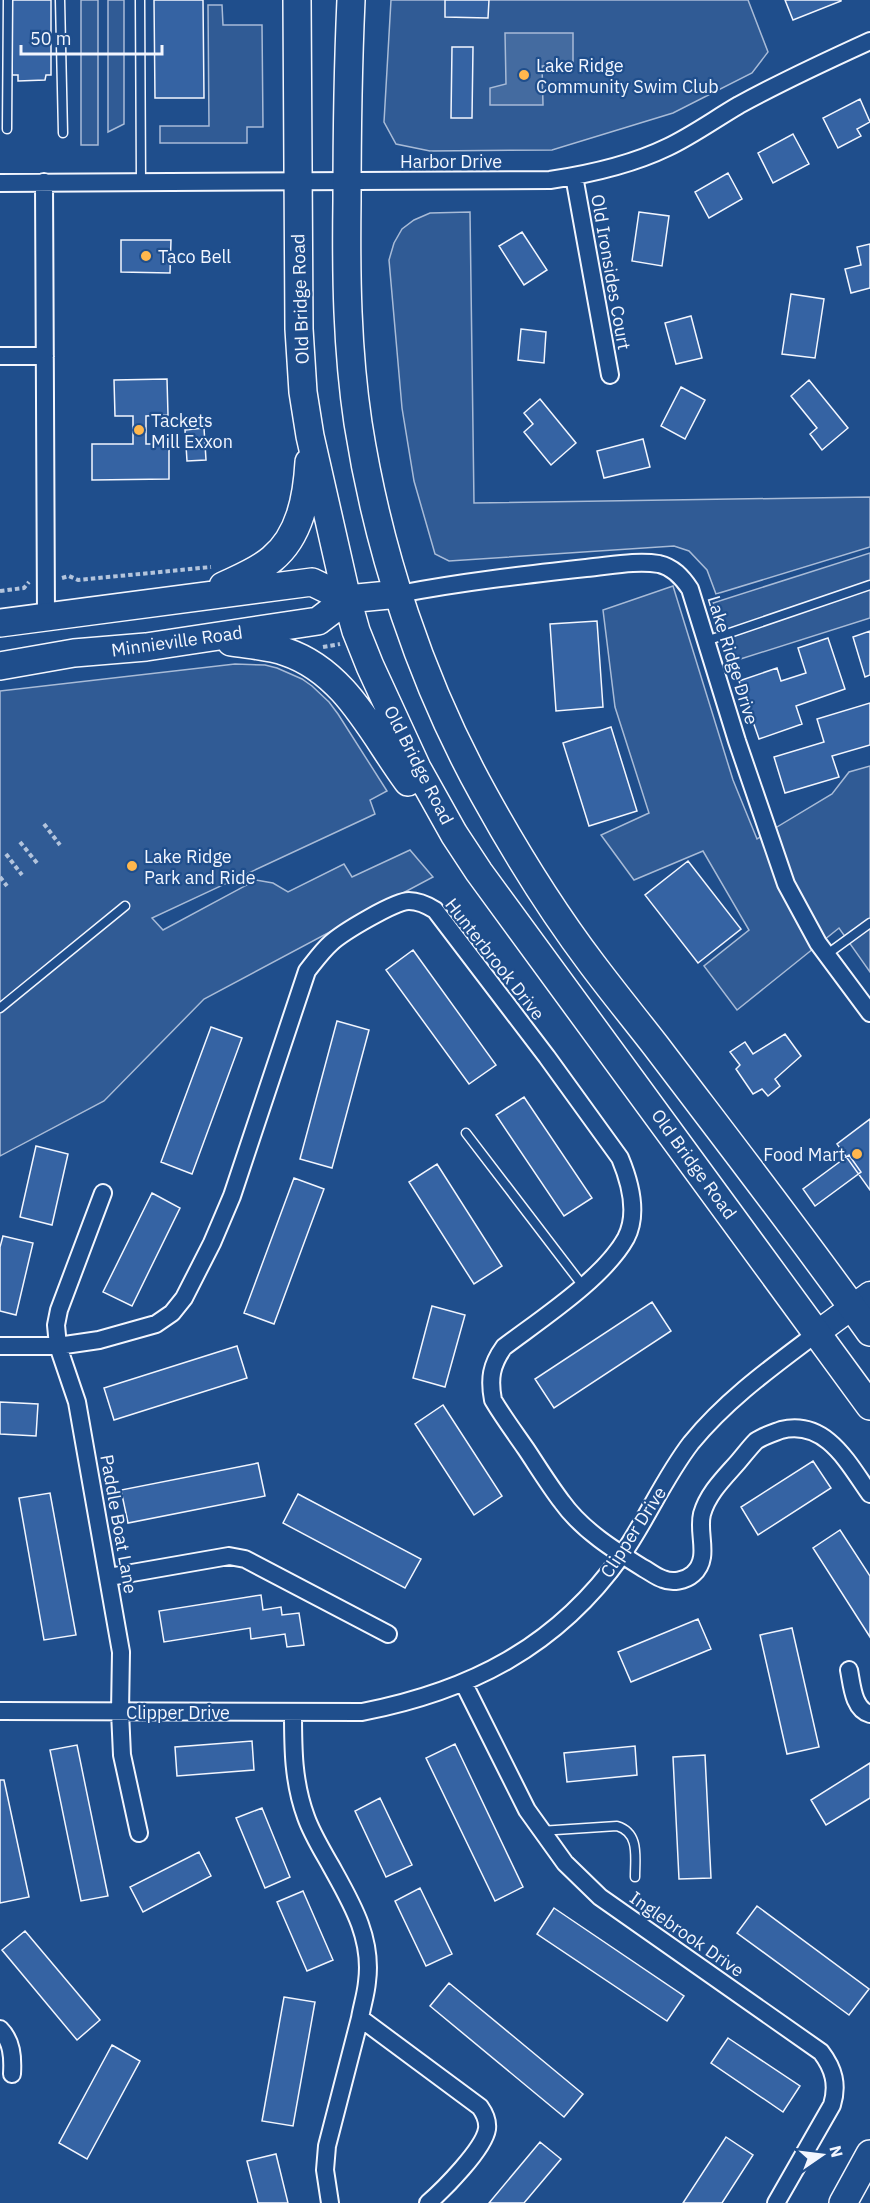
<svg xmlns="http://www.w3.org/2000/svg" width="870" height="2203" font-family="'IBM Plex Sans',sans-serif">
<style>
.built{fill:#305b95;stroke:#a8bbd7;stroke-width:1.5}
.water{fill:#446ba0;stroke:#a8bbd7;stroke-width:1.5}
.building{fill:#3563a3;stroke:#f2f6ff;stroke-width:1.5}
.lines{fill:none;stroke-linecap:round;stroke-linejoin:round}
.lane-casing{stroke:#f2f6ff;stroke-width:11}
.street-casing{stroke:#f2f6ff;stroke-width:20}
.secondary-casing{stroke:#f2f6ff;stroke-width:27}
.primary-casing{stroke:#f2f6ff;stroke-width:30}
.path{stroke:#b3c4dc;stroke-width:4;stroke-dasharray:4.5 3;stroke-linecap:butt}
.lane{stroke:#1f4e8c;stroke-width:8}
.street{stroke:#1f4e8c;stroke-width:16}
.secondary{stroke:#1f4e8c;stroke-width:24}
.primary{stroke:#1f4e8c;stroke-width:27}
.poi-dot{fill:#ffb74d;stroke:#1f4e8c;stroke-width:2}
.labels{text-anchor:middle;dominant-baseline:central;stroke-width:4.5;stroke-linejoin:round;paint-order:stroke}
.poi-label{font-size:18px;fill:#f2f6ff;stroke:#1f4e8c;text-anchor:start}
.street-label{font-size:18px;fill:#f2f6ff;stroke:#1f4e8c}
</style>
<rect width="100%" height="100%" fill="#1f4e8c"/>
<!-- built -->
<path class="built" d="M 81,0 L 98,0 L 98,145 L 81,145 Z
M 108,0 L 124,0 L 124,124 L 108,132 Z
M 391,0 L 748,0 L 768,52 L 752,73 L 673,113 L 552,150 L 430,151 L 396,144 L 384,122 Z
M 208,5 L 222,5 L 223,25 L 262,25 L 263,127 L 247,127 L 247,143 L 160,143 L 160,126 L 209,126 Z
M 470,212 L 474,503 L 870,497 L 870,547 L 716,594 L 707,570 L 689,551 L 674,546 L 449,561 L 435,554 L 414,481 L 402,408 L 389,260 L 394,243 L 402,229 L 414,220 L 430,213 Z
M 870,553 L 870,618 L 731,662 L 713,603 Z
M 673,586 L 733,780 L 757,839 L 832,794 L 849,772 L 870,766 L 870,972 L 839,928 L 737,1010 L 704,966 L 749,930 L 703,851 L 634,880 L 601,835 L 649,813 L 615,707 L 603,610 Z
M 235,664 L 265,665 L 277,668 L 302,679 L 312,686 L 329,702 L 338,714 L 387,791 L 370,800 L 375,814 L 152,918 L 163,930 L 256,880 L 273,883 L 288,892 L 344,864 L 352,877 L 410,850 L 433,877 L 204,999 L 104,1101 L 0,1156 L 0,691 Z"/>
<!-- water -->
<path class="water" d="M 505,33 L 573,33 L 573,65 L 542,66 L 543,105 L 490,105 L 490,88 L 506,84 Z"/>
<!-- building -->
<path class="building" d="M 12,0 L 51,0 L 51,75 L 46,75 L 45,80 L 18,81 L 18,75 L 12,75 Z
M 154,0 L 203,0 L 204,98 L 155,98 Z
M 445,0 L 489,0 L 488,18 L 445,17 Z
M 785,0 L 841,0 L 841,1 L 793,20 Z
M 452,47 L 473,47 L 472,118 L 451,118 Z
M 860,99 L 870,122 L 857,129 L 861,136 L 838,148 L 823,118 Z
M 793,134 L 809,164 L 773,183 L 758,153 Z
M 728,173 L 742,199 L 709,218 L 695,192 Z
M 639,212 L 669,216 L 662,266 L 632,261 Z
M 522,232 L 547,270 L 524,285 L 499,246 Z
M 121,240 L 171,240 L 170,273 L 121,272 Z
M 870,244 L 870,288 L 851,293 L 845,269 L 861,265 L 857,247 Z
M 791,294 L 824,299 L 815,358 L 782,354 Z
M 691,316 L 702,358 L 676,364 L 665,323 Z
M 521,329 L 546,332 L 544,363 L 518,360 Z
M 167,379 L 168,415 L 146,416 L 146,444 L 169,444 L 169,479 L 92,480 L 92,444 L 133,444 L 133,416 L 115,416 L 114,380 Z
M 809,380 L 848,428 L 822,450 L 810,434 L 817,428 L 791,396 Z
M 681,387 L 705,400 L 685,439 L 661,426 Z
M 540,399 L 576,443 L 551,465 L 524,432 L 533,424 L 524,413 Z
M 204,428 L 206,460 L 187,461 L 185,430 Z
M 643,439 L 650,467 L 604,478 L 597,451 Z
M 597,621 L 603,707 L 556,711 L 550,624 Z
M 870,631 L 870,675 L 865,677 L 853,637 Z
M 828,638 L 845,689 L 796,706 L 802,724 L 759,739 L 739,681 L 777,668 L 781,681 L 806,673 L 798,648 Z
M 870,703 L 870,745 L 832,756 L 839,777 L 785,793 L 774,757 L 824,742 L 817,719 Z
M 611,727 L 637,811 L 589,826 L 563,743 Z
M 688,861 L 741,929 L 698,963 L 645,895 Z
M 413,950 L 496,1065 L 469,1084 L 386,970 Z
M 337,1021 L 369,1030 L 332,1168 L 300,1159 Z
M 211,1027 L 242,1038 L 192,1174 L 161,1162 Z
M 785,1034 L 801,1056 L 775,1079 L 780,1086 L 768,1096 L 762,1089 L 753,1094 L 736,1069 L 740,1065 L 730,1052 L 745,1042 L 753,1054 Z
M 524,1097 L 592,1198 L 564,1216 L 496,1115 Z
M 870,1119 L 870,1190 L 837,1144 Z
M 36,1146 L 68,1154 L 52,1225 L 20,1217 Z
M 849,1155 L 861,1172 L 815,1206 L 803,1189 Z
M 437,1164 L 502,1266 L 474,1284 L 409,1182 Z
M 294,1178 L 324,1189 L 274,1324 L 244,1313 Z
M 152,1193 L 180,1208 L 132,1306 L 103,1292 Z
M 3,1236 L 33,1243 L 16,1315 L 0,1311 L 0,1247 Z
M 652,1302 L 671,1331 L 554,1408 L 535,1379 Z
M 432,1306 L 465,1315 L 445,1387 L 413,1378 Z
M 237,1346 L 247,1378 L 114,1420 L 104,1388 Z
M 0,1402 L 38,1404 L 36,1436 L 0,1434 Z
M 443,1405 L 502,1496 L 474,1515 L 415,1424 Z
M 813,1461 L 831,1488 L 758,1535 L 741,1507 Z
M 258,1463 L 265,1496 L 128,1523 L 121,1490 Z
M 50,1493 L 76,1635 L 44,1640 L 19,1498 Z
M 298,1494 L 421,1559 L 405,1588 L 283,1523 Z
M 840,1530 L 870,1576 L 870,1637 L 813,1548 Z
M 261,1595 L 263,1610 L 281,1607 L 282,1615 L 299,1613 L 304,1645 L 287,1647 L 285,1634 L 251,1639 L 250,1628 L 164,1642 L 159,1611 Z
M 698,1619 L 711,1649 L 631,1682 L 618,1652 Z
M 792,1628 L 819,1747 L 787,1754 L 760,1635 Z
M 252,1741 L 254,1770 L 177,1776 L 175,1747 Z
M 455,1744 L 523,1887 L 495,1901 L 426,1758 Z
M 77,1745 L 108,1896 L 81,1901 L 50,1750 Z
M 635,1746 L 637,1775 L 567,1782 L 564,1753 Z
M 705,1755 L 711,1878 L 679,1879 L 673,1757 Z
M 870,1763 L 870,1798 L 826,1825 L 811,1800 Z
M 0,1780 L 4,1780 L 29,1897 L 0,1903 Z
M 380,1798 L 412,1865 L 386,1877 L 355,1811 Z
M 262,1808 L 290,1877 L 265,1888 L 236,1818 Z
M 199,1852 L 211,1876 L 143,1912 L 130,1887 Z
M 420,1888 L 452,1954 L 426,1966 L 395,1901 Z
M 303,1891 L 333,1960 L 307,1971 L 277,1902 Z
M 757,1906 L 869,1989 L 849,2015 L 737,1933 Z
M 554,1908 L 684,1996 L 667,2021 L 537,1934 Z
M 25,1931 L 100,2020 L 77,2040 L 2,1950 Z
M 449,1983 L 583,2094 L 564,2117 L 430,2006 Z
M 284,1997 L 315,2002 L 293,2126 L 262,2121 Z
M 728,2038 L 800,2086 L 783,2112 L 711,2063 Z
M 112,2045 L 140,2061 L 87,2159 L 59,2143 Z
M 726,2137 L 753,2155 L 722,2203 L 683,2203 Z
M 540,2142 L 561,2159 L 524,2203 L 489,2203 Z
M 276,2154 L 288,2203 L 258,2203 L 247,2161 Z"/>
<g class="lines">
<!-- lane casing -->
<g class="lane-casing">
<path id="lane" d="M 60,0 L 63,133
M 140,0 L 141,182
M 7,129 L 8,0
M 706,641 L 870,585
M 826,955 L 870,923
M 0,1008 L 125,906
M 466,1133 L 583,1286
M 540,1831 L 617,1826 C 640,1833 635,1857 635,1877"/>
</g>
<!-- street casing -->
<g class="street-casing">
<path id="street" d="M 574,176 L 610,375
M 44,182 L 46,617
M 0,183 L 550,180 C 590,174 631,165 668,147 C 693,135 715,119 739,105 C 781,82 826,61 870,41
M 0,356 L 45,356
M 399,594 C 461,582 523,575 586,568 C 609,566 636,560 659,564 C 673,567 682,577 690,589 L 737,741 L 786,884 L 818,943 L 870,1013
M 103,1193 L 59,1310 L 56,1325 L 58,1346 L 77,1402 L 121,1652 L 120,1712 L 122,1755 L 139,1833
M 0,1346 L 58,1346 L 99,1340 L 156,1324 L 172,1313 L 184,1298 L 212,1243 L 232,1196 L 307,971 C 315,961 322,951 331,943 C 343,932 395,901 409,901 C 419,901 427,905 435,910 L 547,1057 L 620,1158 C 630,1182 639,1213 626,1238 C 604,1278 541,1319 504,1347 C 491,1365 489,1379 493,1400 C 503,1417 515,1433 526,1449 C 538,1467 549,1485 562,1502 C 582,1530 614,1550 643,1568 C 649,1571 656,1577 663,1579 C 672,1583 685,1581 693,1574 C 711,1558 697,1534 702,1514 C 708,1493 724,1478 738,1462 C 744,1455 750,1447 756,1441 C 763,1436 773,1433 781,1430 C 826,1419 848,1463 870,1494
M 109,1577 L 229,1556 L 245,1559 L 388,1634
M 849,1670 C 852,1685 853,1709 870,1714
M 464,1684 L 527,1810 L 565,1863 L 600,1897 L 821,2052 C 834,2069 838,2085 832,2105 L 776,2203
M 0,1711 L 362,1712 C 470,1691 557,1647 622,1555 C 647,1519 664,1478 691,1443 C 727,1399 772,1367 817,1333
M 293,1712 C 293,1748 293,1782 306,1817 C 312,1834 322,1850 331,1866 C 351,1902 373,1938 367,1982 C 366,1994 362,2006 360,2018
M 0,2029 C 12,2041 13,2057 12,2074
M 330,2203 L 325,2170 L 327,2146 L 360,2018 L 480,2107 C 485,2114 488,2121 487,2129 C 484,2149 443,2190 428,2203"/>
</g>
<!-- secondary casing -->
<g class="secondary-casing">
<path id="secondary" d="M 817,1333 L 870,1294"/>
</g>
<!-- primary casing -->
<g class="primary-casing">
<path id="primary" d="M 297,0 L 299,329 L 303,392 L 310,436 L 347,599 L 356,631 L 370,666 L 417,768 L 454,834 L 479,872 L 870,1406
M 351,0 C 348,67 347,134 347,201 C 346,275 347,349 358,423 C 378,551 421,682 484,795 C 516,853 552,911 592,964 C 613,992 635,1019 656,1046 C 728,1141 801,1235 870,1332
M 223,586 C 240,578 258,571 272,559 C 300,536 307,497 309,462
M 0,623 L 312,582 L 347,599 L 399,594
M 231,642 C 250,645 269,646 286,652 C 346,672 373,735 408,782
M 0,666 L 74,653 L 146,647 L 318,621 L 347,599
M 843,2203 L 870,2154"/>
</g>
<!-- path -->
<path class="path" d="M 62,578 L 69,576 L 78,580 L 211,567
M 0,591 L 24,588 L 29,582
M 323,647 L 340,644
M 44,824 L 60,845
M 20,842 L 37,863
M 6,854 L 22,875
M 0,877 L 7,886"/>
<!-- lane -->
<use href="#lane" class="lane"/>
<!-- street -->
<use href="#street" class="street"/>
<!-- secondary -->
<use href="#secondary" class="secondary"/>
<!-- primary -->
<use href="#primary" class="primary"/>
</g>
<!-- markers -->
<g class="poi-dot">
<circle cx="524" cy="75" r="6"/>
<circle cx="146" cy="256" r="6"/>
<circle cx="139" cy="430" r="6"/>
<circle cx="132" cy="866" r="6"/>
<circle cx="857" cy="1154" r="6"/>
</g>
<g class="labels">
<!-- poi labels -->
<g class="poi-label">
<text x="536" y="65">Lake Ridge<tspan x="536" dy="21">Community Swim Club</tspan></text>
<text x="158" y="256">Taco Bell</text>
<text x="151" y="420">Tackets<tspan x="151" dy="21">Mill Exxon</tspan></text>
<text x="144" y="856">Lake Ridge<tspan x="144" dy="21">Park and Ride</tspan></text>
<text x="845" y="1154" text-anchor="end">Food Mart</text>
</g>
<!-- street labels -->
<g class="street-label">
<text x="451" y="161">Harbor Drive</text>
<text transform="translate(611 272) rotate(80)">Old Ironsides Court</text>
<text transform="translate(300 299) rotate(-92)">Old Bridge Road</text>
<text transform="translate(177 641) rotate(-8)">Minnieville Road</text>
<text transform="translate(733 660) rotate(73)">Lake Ridge Drive</text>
<text transform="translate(419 765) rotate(63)">Old Bridge Road</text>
<text transform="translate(495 959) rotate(52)">Hunterbrook Drive</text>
<text transform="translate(694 1164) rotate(54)">Old Bridge Road</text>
<text transform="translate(119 1524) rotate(80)">Paddle Boat Lane</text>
<text transform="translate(633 1532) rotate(-57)">Clipper Drive</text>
<text x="178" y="1712">Clipper Drive</text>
<text transform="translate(687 1934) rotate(35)">Inglebrook Drive</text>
</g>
</g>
<!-- north arrow -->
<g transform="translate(822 2155) rotate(76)" stroke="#1f4e8c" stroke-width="4.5" paint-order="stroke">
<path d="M0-4.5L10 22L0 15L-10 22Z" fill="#f2f6ff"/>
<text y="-9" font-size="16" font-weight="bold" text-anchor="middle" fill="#f2f6ff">N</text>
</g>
<!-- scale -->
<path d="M21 45v9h141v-9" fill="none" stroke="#f2f6ff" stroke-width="3"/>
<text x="30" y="45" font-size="18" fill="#f2f6ff" stroke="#1f4e8c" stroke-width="4.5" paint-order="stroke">50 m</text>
</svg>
